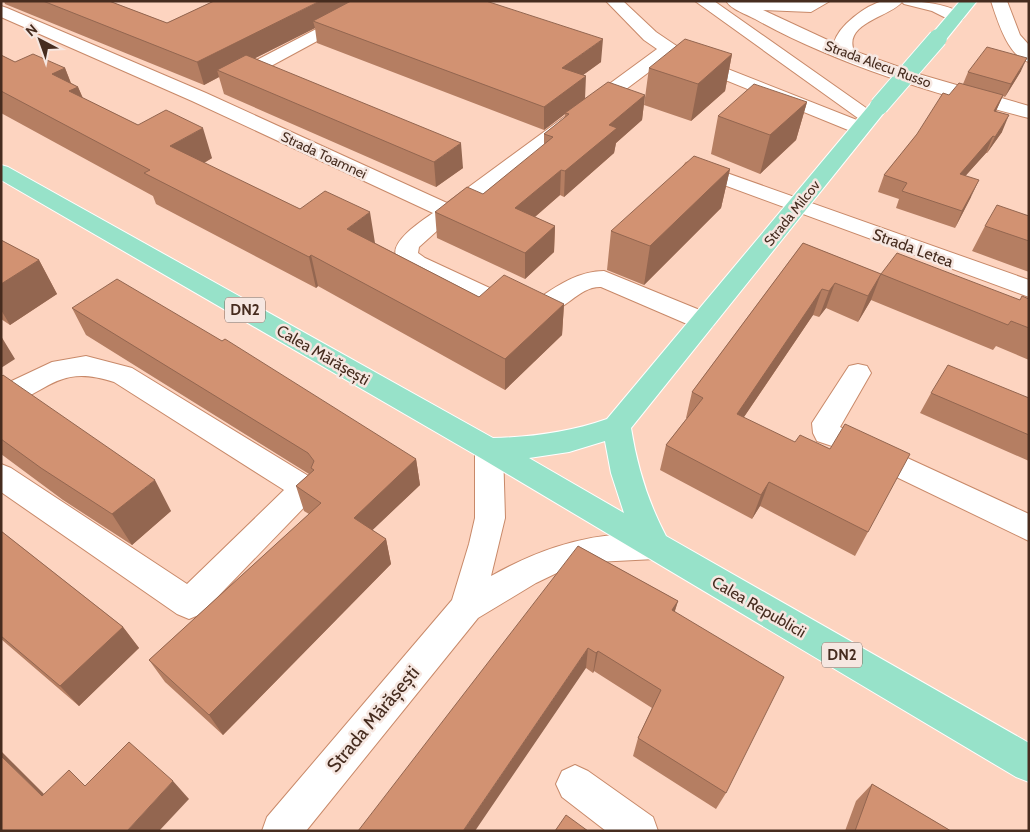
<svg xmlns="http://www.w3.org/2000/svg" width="1030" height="832" font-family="Cabin,sans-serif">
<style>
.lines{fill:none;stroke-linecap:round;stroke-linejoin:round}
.minor-casing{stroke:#c88969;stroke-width:2}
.major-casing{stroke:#fff;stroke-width:2}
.minor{fill:#fff;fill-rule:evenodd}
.major{fill:#97e2c9;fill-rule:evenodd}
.major-bridge-casing{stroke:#fff;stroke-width:20;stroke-linecap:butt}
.major-bridge{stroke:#97e2c9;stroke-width:18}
.wall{fill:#b57e62}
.shaded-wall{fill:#936650}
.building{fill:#d29272;stroke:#936650}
.labels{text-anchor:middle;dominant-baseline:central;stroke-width:5;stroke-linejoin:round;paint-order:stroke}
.far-street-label{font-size:14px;fill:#462c1f;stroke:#f6e7e1}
.shield{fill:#f6e7e1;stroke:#7b6459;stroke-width:1}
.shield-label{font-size:15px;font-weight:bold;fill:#462c1f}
.street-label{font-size:16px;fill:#462c1f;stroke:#f6e7e1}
.near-street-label{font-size:19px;fill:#462c1f;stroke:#f6e7e1}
</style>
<rect width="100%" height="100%" fill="#fdd4c0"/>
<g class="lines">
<!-- minor casing -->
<g class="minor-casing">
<path id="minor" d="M 370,1 L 391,1 L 238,84 L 226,84 L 223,80 L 226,76 Z
M 606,1 L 623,1 L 656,32 L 687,53 L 867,124 L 870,128 L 867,132 L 853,132 L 669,57 L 439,229 L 419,247 L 418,253 L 425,258 L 494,290 L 497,296 L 494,302 L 485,304 L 409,268 L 396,256 C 390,241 423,220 433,213 L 192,101 L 1,17 L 1,6 L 7,8 L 206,93 L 447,203 L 657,49 L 644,40 Z
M 695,1 L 714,1 L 879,117 L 876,121 L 862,121 Z
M 726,1 L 830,1 L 811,12 L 763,10 L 834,43 C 838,26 866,5 883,1 C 901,0 953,1 964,17 L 962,20 L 950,20 L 932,11 L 904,4 L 902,2 C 890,17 843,23 854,51 L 922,75 L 1029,106 L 1029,118 C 938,95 837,65 755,19 C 746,14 732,10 726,1 Z
M 991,1 L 1007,1 L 1020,35 L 1029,45 L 1029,62 C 1008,57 997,19 991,1 Z
M 693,161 L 1029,280 L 1029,297 L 686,171 L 683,167 L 686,163 Z
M 604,271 L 712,315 L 715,321 L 712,327 L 703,329 L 694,327 L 601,287 C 576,286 562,319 536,312 L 533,306 L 536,300 C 557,286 578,271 604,271 Z
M 86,356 L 132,368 L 315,480 L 320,488 L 315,496 L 201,614 L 189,619 L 177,614 L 1,492 L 1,464 L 11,468 L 187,584 L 284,490 L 114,382 C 57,363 49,393 1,408 L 1,386 L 52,362 Z
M 858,364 L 867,366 L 871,373 L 840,427 L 1029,514 L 1029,541 L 832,446 L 817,441 L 813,433 L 812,423 L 849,366 Z
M 489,438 L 499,441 L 503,449 L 505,518 L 491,576 C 534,552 575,537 624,534 C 639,534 652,532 666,537 L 671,546 L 666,555 L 655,559 L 596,562 L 565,569 L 536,583 L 478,618 L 306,831 L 262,831 L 267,817 L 452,600 L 469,544 L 475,518 L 475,449 L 479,441 Z
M 575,765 L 588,771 L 653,817 L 658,831 L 606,831 L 562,797 L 556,784 L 562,771 Z"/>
</g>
<!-- major casing -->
<g class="major-casing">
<path id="major" d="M 960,1 L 977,1 L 944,42 L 932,42 L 930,38 L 932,34 Z
M 879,100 L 886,102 L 888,106 L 886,110 L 631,428 C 637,466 648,502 666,536 L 1029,743 L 1029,782 L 1016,777 L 479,457 L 1,180 L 1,165 L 8,167 L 493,438 C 533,437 570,432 607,419 L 872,102 ZM 605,441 L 611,473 L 624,513 L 529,458 L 569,452 Z"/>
</g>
<!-- minor -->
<use href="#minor" class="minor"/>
<!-- major -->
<use href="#major" class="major"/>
<!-- major-bridge casing -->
<g class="major-bridge-casing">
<path id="major-bridge" d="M 879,106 L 938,38"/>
</g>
<!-- major-bridge -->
<use href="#major-bridge" class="major-bridge"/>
</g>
<!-- wall -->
<path class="wall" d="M 4,1 L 109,1 L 167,23 L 214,1 L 601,62 L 583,75 L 585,98 L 645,95 L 642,120 L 616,143 L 614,153 L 564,197 L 560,195 L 535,217 L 555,226 L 554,252 L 525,279 L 437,238 L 435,212 L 483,194 L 544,145 L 544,134 L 565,117 L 565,114 L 544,130 L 317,43 L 315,28 L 255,58 L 463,168 L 436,187 L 224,94 L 219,77 L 204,85 L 5,4 Z
M 732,54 L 725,91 L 691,121 L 644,105 L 649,68 Z
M 1,55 L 15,62 L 65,68 L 71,83 L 78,87 L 83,98 L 138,125 L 212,158 L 204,163 L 300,209 L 375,243 L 479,297 L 564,304 L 562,335 L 505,390 L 318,286 L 316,288 L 156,204 L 153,196 L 1,113 Z
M 1021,71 L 1005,97 L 1003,96 L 996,111 L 1002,132 L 987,153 L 986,153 L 965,176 L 971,197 L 955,228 L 896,208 L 899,199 L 878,192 L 884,175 L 949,95 L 963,84 L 968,72 Z
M 807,102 L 796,140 L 760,174 L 711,154 L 718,116 Z
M 730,169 L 721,208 L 644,285 L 607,270 L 611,231 Z
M 1029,216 L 1029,272 L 972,251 L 985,226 Z
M 1,240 L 39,260 L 57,294 L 10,325 L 1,319 Z
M 803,243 L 881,274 L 1020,300 L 1029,299 L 1029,360 L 996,346 L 993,350 L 871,300 L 858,322 L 826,308 L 819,317 L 813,315 L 744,417 L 868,532 L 855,556 L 760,506 L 752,519 L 660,470 L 666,445 L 687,418 L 686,418 L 692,392 Z
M 72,308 L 416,459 L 420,485 L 372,530 L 386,539 L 391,564 L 223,735 L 165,682 L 149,660 L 309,514 L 304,511 L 296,486 L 309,474 L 86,335 Z
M 1,377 L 171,511 L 132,545 L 63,500 L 1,454 Z
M 931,393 L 1029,398 L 1029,461 L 920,413 Z
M 1,531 L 123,627 L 139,648 L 79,706 L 1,639 Z
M 578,546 L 678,601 L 675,611 L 726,793 L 716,809 L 633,756 L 638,738 L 652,708 L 594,671 L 593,673 L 586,668 Z
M 872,784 L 951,831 L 845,831 L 856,801 Z"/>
<!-- shaded-wall -->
<path class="shaded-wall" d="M 320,1 L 365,1 L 313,21 L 315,28 L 226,73 L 217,70 L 219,77 L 204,85 L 197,62 Z
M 603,39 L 601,62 L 561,91 L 562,68 Z
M 732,54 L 725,91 L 691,121 L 698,84 Z
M 1027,58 L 1021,71 L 1005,97 L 1011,84 Z
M 65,68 L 73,89 L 78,87 L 90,116 L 52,74 Z
M 586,76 L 585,99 L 565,113 L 565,114 L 544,130 L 544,107 Z
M 645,95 L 642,120 L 616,143 L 614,153 L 564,197 L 565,171 L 609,125 Z
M 1003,95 L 996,111 L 994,111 Z
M 807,102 L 796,140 L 760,174 L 770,135 Z
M 1009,115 L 1002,132 L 987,153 L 995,137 Z
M 203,128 L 212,158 L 180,177 L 170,146 Z
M 993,136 L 986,153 L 952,191 L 960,174 Z
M 461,143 L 463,168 L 436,187 L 434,162 Z
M 730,169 L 721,208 L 644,285 L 650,246 Z
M 561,170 L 560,195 L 515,234 L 515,208 Z
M 979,180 L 971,197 L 955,228 L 962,211 Z
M 370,212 L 375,243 L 352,260 L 347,229 Z
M 555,226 L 554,252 L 525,279 L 525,253 Z
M 311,255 L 318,286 L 316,288 L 309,257 Z
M 39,260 L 57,294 L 10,325 L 1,310 L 1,284 Z
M 881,274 L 871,300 L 858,322 L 868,296 Z
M 835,283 L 826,308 L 819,317 L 829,291 Z
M 822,289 L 813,315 L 729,439 L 737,414 Z
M 564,304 L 562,335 L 505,390 L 505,359 Z
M 1,336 L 15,359 L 1,368 Z
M 416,459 L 420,485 L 360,542 L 354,518 Z
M 155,480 L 171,511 L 132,545 L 112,514 Z
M 769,482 L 760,506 L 752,519 L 761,495 Z
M 386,539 L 391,564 L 223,735 L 209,715 Z
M 678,601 L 671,622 L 672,610 Z
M 123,627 L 139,648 L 79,706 L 60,686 Z
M 588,648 L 586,668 L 475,831 L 463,831 Z
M 598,651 L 594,671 L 593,673 L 596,653 Z
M 1,751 L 63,813 L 42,796 L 1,756 Z
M 173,781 L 189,799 L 159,831 L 127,831 Z"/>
<!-- building -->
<path class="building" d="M 43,1 L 109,1 L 167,23 L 214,1 L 320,1 L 197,62 Z
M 351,1 L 486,1 L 603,39 L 562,68 L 586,76 L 544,107 L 313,21 Z
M 685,39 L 732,54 L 698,84 L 649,68 Z
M 987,47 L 1027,58 L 1011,84 L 968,72 Z
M 33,54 L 65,68 L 52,74 L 78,87 L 69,91 L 138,125 L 166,110 L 203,128 L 170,146 L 300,209 L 325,191 L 370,212 L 347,229 L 479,297 L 504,275 L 564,304 L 505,359 L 311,255 L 309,257 L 144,173 L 150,170 L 1,91 L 1,55 L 15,62 Z
M 246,55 L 461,143 L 434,162 L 217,70 Z
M 608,82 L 645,95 L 609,125 L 617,128 L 565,171 L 561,170 L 515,208 L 555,226 L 525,253 L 435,212 L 467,187 L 483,194 L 553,137 L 544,134 L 569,114 L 565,113 Z
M 959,83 L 1003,95 L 994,111 L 1009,115 L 995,137 L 993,136 L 960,174 L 979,180 L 962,211 L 902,191 L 907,183 L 884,175 L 917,134 L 943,93 L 949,95 Z
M 754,84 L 807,102 L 770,135 L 718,116 Z
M 694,156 L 730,169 L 650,246 L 611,231 Z
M 997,205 L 1029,216 L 1029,241 L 985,226 Z
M 1,240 L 39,260 L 1,284 Z
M 803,243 L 881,274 L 868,296 L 835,283 L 829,291 L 822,289 L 737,414 L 795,442 L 800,435 L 830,449 L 845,424 L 910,454 L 868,532 L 769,482 L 761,495 L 666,445 L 703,398 L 692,392 Z
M 897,253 L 1020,300 L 1022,296 L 1029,299 L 1029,328 L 1011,321 L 1008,325 L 881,274 Z
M 117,279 L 222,341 L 225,339 L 416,459 L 354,518 L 386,539 L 209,715 L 149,660 L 321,503 L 296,486 L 314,470 L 311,468 L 314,461 L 308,453 L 72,308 Z
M 948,365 L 1029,398 L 1029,435 L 931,393 Z
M 3,375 L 155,480 L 112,514 L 41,468 L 1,439 L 1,377 Z
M 1,531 L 123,627 L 60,686 L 1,636 Z
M 578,546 L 678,601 L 672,610 L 784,677 L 726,793 L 638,738 L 661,690 L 598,651 L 596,653 L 588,648 L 463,831 L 358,831 Z
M 129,742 L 173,781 L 127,831 L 1,831 L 1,756 L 42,796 L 69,770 L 85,786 Z
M 872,784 L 951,831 L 855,831 Z
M 566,815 L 588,831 L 555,831 Z"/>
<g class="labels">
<!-- far-street labels -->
<g class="far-street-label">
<text transform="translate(878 64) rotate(20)">Strada Alecu Russo</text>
<text transform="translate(324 155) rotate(25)">Strada Toamnei</text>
<text transform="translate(792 213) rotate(-51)">Strada Milcov</text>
</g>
<!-- shield labels -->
<g class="shield">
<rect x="225" y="297.5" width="40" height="25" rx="4"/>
<rect x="822" y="642.5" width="40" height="25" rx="4"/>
</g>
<g class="shield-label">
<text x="245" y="310">DN2</text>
<text x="842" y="655">DN2</text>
</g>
<!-- street labels -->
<g class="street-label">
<text transform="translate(913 248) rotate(20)">Strada Letea</text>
<text transform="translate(323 355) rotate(30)">Calea Mărășești</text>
<text transform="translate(759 607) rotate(30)">Calea Republicii</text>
</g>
<!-- near-street labels -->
<g class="near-street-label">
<text transform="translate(373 719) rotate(-50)">Strada Mărășești</text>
</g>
</g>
<!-- border -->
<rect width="1030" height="832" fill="none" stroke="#462c1f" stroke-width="5"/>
<!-- north arrow -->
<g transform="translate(40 40) rotate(319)" stroke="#f6e7e1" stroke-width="4" paint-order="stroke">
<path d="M0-4L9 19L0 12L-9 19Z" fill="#462c1f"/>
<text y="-8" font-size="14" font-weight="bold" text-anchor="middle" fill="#462c1f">N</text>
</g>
</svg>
